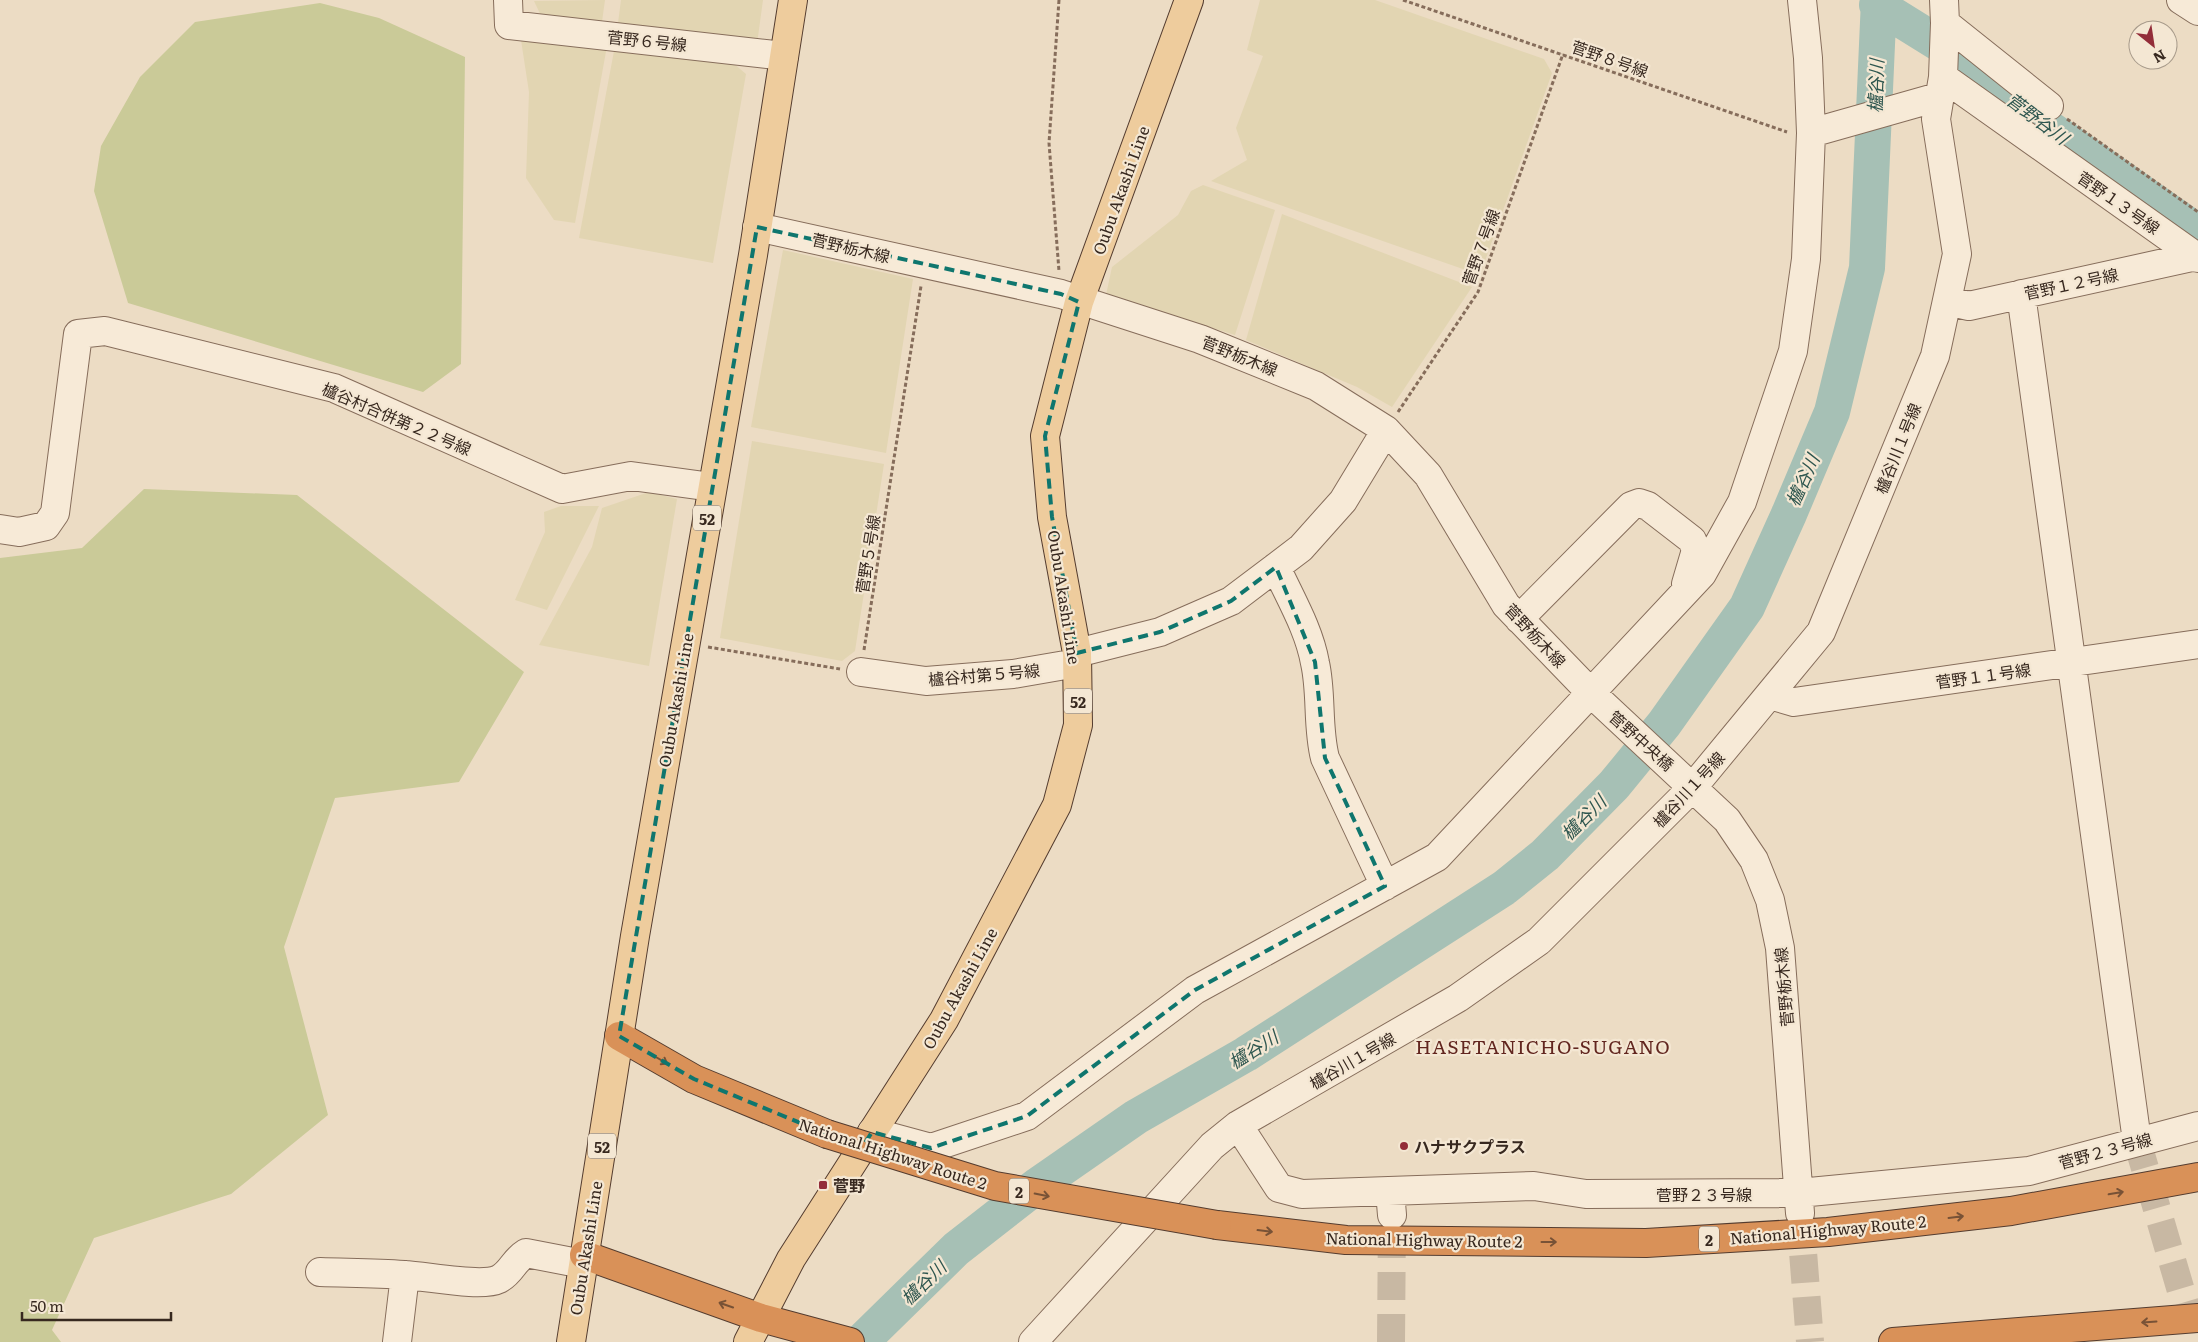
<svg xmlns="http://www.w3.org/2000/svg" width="2198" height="1342" font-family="Literata,'Noto Sans JP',serif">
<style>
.farmland{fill:#e2d5b2}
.green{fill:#caca98}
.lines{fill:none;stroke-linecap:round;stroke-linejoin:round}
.river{stroke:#a6c0b5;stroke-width:36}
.minor-tunnel{stroke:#c8b8a3;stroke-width:28;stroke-dasharray:28 14;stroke-linecap:butt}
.minor-casing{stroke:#866d5b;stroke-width:30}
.major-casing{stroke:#543c2f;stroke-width:30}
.highway-casing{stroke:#543c2f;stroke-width:30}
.path{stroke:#866d5b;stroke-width:3;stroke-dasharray:4 2.5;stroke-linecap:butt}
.minor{stroke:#f7ead7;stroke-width:28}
.major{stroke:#eecc9d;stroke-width:28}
.highway{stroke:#d99158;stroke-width:28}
.highway-bridge-casing{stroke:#543c2f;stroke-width:30;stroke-linecap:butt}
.highway-bridge{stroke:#d99158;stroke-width:28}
.oneway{stroke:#785236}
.marked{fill:none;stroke:#0f766e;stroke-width:4;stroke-dasharray:10 6;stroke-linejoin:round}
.poi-dot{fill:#932d39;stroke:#f4e7d3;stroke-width:2}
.labels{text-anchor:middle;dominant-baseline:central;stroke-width:4.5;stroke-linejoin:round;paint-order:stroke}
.shield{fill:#f4e7d3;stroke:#706155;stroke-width:1}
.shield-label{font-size:15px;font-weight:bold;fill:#37281f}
.street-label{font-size:16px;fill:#37281f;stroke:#f4e7d3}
.poi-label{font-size:16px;font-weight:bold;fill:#37281f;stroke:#f4e7d3;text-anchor:start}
.water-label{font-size:18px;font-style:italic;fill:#2e564f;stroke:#f4e7d3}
.quarter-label{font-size:19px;letter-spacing:1px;fill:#62261f;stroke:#f4e7d3}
</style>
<rect width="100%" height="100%" fill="#ecdcc4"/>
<!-- farmland -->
<path class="farmland" d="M 605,0 L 601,29 L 544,22 L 534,1 Z
M 621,0 L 763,0 L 757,44 L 618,23 Z
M 1260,0 L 1375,0 L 1544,59 L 1552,73 L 1480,275 L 1211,181 L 1247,160 L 1236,128 L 1263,56 L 1247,50 Z
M 521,40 L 607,46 L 575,223 L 554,220 L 526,178 L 529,92 Z
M 614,51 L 727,58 L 746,74 L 713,263 L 579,238 Z
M 1203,185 L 1275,210 L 1235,335 L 1106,295 L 1112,267 L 1178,215 L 1191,191 Z
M 1282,214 L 1472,287 L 1392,407 L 1357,387 L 1246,340 Z
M 783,250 L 913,279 L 886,453 L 751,427 Z
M 752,441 L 884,464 L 855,651 L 842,661 L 720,638 Z
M 649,492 L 677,499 L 649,666 L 539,645 L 592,547 L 602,508 Z
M 561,506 L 599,506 L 547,610 L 515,600 L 545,532 L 544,512 Z"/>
<!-- green -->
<path class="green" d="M 320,3 L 379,18 L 465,57 L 461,364 L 423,392 L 128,303 L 94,191 L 101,146 L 140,77 L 195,22 Z
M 144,489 L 297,495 L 524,672 L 459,782 L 335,798 L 284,947 L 328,1115 L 231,1194 L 94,1238 L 52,1330 L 61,1342 L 0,1342 L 0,558 L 82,548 Z"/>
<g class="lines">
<!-- river -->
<path class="river" d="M 1877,5 L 1972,64 L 2030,115 L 2198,232
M 861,1342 L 956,1249 L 1038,1185 L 1136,1117 L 1246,1054 L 1504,888 L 1545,855 L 1614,785 L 1664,724 L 1747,607 L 1789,514 L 1832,412 L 1867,268 L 1879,0"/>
<!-- minor-tunnel -->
<path class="minor-tunnel" d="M 2137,1141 L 2196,1342
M 1800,1213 L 1810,1342
M 1391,1342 L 1392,1217"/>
<!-- minor casing -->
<g class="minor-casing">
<path id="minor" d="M 508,0 L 509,25 L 784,56
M 2181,0 L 2198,11
M 1945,23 L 2049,106
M 1943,77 L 2198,258
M 1811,133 L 1938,97
M 757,227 L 1061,294 L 1200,339 L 1316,386 L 1386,430 L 1428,475 L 1506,605 L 1591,693 L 1727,820 L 1754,860 L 1770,900 L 1780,948 L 1800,1213
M 2021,294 L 2137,1141
M 1947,301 L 1969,306 L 2196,256
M 0,529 L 19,532 L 46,526 L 55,513 L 78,334 L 105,331 L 334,388 L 562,489 L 631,476 L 712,487
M 1276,567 C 1290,598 1309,629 1315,663 C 1322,694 1317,727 1325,758 L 1385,886
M 1519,619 L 1631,506 L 1639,503 L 1648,506 L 1692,540 L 1696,550 L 1686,584
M 1077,653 L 1160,632 L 1231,601 L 1301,548 L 1343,501 L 1386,430
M 861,672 L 926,681 L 1013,674 L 1077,663
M 1770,695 L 1794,702 L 2198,644
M 1238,1125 L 1279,1188 L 1302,1194 L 1534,1186 L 1586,1194 L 1799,1193 L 2029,1171 L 2198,1126
M 872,1132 L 931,1148 L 1027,1116 L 1195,990 L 1437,857 L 1702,574 L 1742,502 L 1793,351 L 1806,259 L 1811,133 L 1808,58 L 1802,0
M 1390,1191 L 1392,1215
M 320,1272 C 348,1273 376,1273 404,1275 C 427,1276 481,1288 499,1279 C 512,1272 513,1261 526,1253 L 583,1264
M 397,1342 L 405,1275
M 1033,1342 L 1212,1146 L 1238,1125 L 1458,998 L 1539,941 L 1693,787 L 1821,632 L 1935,356 L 1957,254 L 1936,119 L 1943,77 L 1945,23 L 1944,0"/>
</g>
<!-- major casing -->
<g class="major-casing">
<path id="major" d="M 571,1342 L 635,936 L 753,255 L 793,0
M 748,1342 L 791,1259 L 944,1020 L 1057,805 L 1078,725 L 1077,653 L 1052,517 L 1045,436 L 1079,302 L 1189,0"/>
</g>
<!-- highway casing -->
<g class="highway-casing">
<path id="highway" d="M 619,1036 L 694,1079 L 827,1134
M 1217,1225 L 1346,1240 L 1646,1243 L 1828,1232 L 2011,1211 L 2198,1177
M 584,1255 L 761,1318 L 850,1342
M 1893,1342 L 2198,1318"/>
</g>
<!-- path -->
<path class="path" d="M 1059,0 L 1049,143 L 1059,271
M 1403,0 L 1787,132
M 2067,119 L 2198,212
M 1398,412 L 1478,292 L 1563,54
M 708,647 L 840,669
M 864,650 L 921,286"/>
<!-- minor -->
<use href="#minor" class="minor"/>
<!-- major -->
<use href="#major" class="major"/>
<!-- highway -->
<use href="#highway" class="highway"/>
<!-- highway-bridge casing -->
<g class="highway-bridge-casing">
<path id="highway-bridge" d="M 827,1134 L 995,1186 L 1217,1225"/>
</g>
<!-- highway-bridge -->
<use href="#highway-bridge" class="highway-bridge"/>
</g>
<!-- one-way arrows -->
<defs><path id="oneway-shaft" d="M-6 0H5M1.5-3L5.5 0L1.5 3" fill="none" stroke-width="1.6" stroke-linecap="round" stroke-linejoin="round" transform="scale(1.25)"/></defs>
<g class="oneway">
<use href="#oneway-shaft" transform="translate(661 1060) rotate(30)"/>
<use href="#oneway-shaft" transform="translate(2116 1193) rotate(-10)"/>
<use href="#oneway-shaft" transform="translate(1042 1195) rotate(11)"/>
<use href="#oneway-shaft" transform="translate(1956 1217) rotate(-7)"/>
<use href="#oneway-shaft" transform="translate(1265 1231) rotate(7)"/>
<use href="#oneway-shaft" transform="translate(1549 1242)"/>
<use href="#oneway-shaft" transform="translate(726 1305) rotate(-161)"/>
<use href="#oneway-shaft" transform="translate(2149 1322) rotate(176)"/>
</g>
<!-- marked area -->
<path class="marked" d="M 757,227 L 1061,294 L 1079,302 L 1045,436 L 1052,517 L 1077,653 L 1160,632 L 1231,601 L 1276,567 L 1315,662 L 1325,758 L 1385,886 L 1195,990 L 1027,1116 L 931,1148 L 872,1132 L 863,1146 L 827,1134 L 694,1079 L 619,1036 Z"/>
<!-- markers -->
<g class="poi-dot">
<circle cx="1404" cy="1146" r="5"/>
<rect x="818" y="1180" width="10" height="10" rx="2.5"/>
</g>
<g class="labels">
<!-- shield labels -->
<g class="shield">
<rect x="693" y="505.5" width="28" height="25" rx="4"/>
<rect x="1064" y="688.5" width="28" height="25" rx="4"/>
<rect x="588" y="1133.5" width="28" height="25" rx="4"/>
<rect x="1009" y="1178.5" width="20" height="25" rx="4"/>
<rect x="1699" y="1226.5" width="20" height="25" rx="4"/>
</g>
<g class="shield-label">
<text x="707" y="518">52</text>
<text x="1078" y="701">52</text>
<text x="602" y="1146">52</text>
<text x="1019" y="1191">2</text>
<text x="1709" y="1239">2</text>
</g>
<!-- street labels -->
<g class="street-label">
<text transform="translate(647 40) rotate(6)">菅野６号線</text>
<text transform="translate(1610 58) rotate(19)">菅野８号線</text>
<text transform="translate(1120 190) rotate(-70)">Oubu Akashi Line</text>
<text transform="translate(2119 202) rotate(35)">菅野１３号線</text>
<text transform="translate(851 247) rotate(13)">菅野栃木線</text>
<text transform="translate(1480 247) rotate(-70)">菅野７号線</text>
<text transform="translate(2071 283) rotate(-12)">菅野１２号線</text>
<text transform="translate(1240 355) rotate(22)">菅野栃木線</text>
<text transform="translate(397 418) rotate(23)">櫨谷村合併第２２号線</text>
<text transform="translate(1897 448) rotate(-68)">櫨谷川１号線</text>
<text transform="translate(867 554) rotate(-81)">菅野５号線</text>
<text transform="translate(1065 597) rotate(81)">Oubu Akashi Line</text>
<text transform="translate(1536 635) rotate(47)">菅野栃木線</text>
<text transform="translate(984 674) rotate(-5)">櫨谷村第５号線</text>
<text transform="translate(1983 675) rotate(-8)">菅野１１号線</text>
<text transform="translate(675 700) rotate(-80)">Oubu Akashi Line</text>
<text transform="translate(1642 740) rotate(42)">管野中央橋</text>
<text transform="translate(1688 789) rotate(-47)">櫨谷川１号線</text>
<text transform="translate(1783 987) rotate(-95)">菅野栃木線</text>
<text transform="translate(959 988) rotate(-61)">Oubu Akashi Line</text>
<text transform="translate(1352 1060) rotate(-30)">櫨谷川１号線</text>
<text transform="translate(2105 1150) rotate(-15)">菅野２３号線</text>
<text transform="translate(893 1153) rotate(18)">National Highway Route 2</text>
<text x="1704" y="1194">菅野２３号線</text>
<text transform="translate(1828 1229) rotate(-5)">National Highway Route 2</text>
<text transform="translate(1424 1239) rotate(1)">National Highway Route 2</text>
<text transform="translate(585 1248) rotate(-81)">Oubu Akashi Line</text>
</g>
<!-- poi labels -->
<g class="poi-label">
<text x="1414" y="1146">ハナサクプラス</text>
<text x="833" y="1185">菅野</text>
</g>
<!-- water labels -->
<g class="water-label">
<text transform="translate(1875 86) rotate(-88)">櫨谷川</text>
<text transform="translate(2038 118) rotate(37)">菅野谷川</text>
<text transform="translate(1802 480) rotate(-66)">櫨谷川</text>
<text transform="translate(1583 817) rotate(-45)">櫨谷川</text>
<text transform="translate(1253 1049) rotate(-32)">櫨谷川</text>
<text transform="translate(923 1282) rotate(-44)">櫨谷川</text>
</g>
<!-- quarter labels -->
<g class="quarter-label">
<text x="1543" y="1046">HASETANICHO-SUGANO</text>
</g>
</g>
<!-- north arrow -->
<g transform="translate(2153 45) rotate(150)"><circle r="24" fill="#f4e7d3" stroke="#a89b8b"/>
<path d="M0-4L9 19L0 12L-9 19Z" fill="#932d39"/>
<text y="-8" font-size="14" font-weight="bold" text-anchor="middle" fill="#37281f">N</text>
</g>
<!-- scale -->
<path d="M22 1312v8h149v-8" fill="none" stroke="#37281f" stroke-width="2.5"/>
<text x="30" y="1312" font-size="15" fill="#37281f" stroke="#f4e7d3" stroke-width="4" paint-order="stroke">50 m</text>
</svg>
